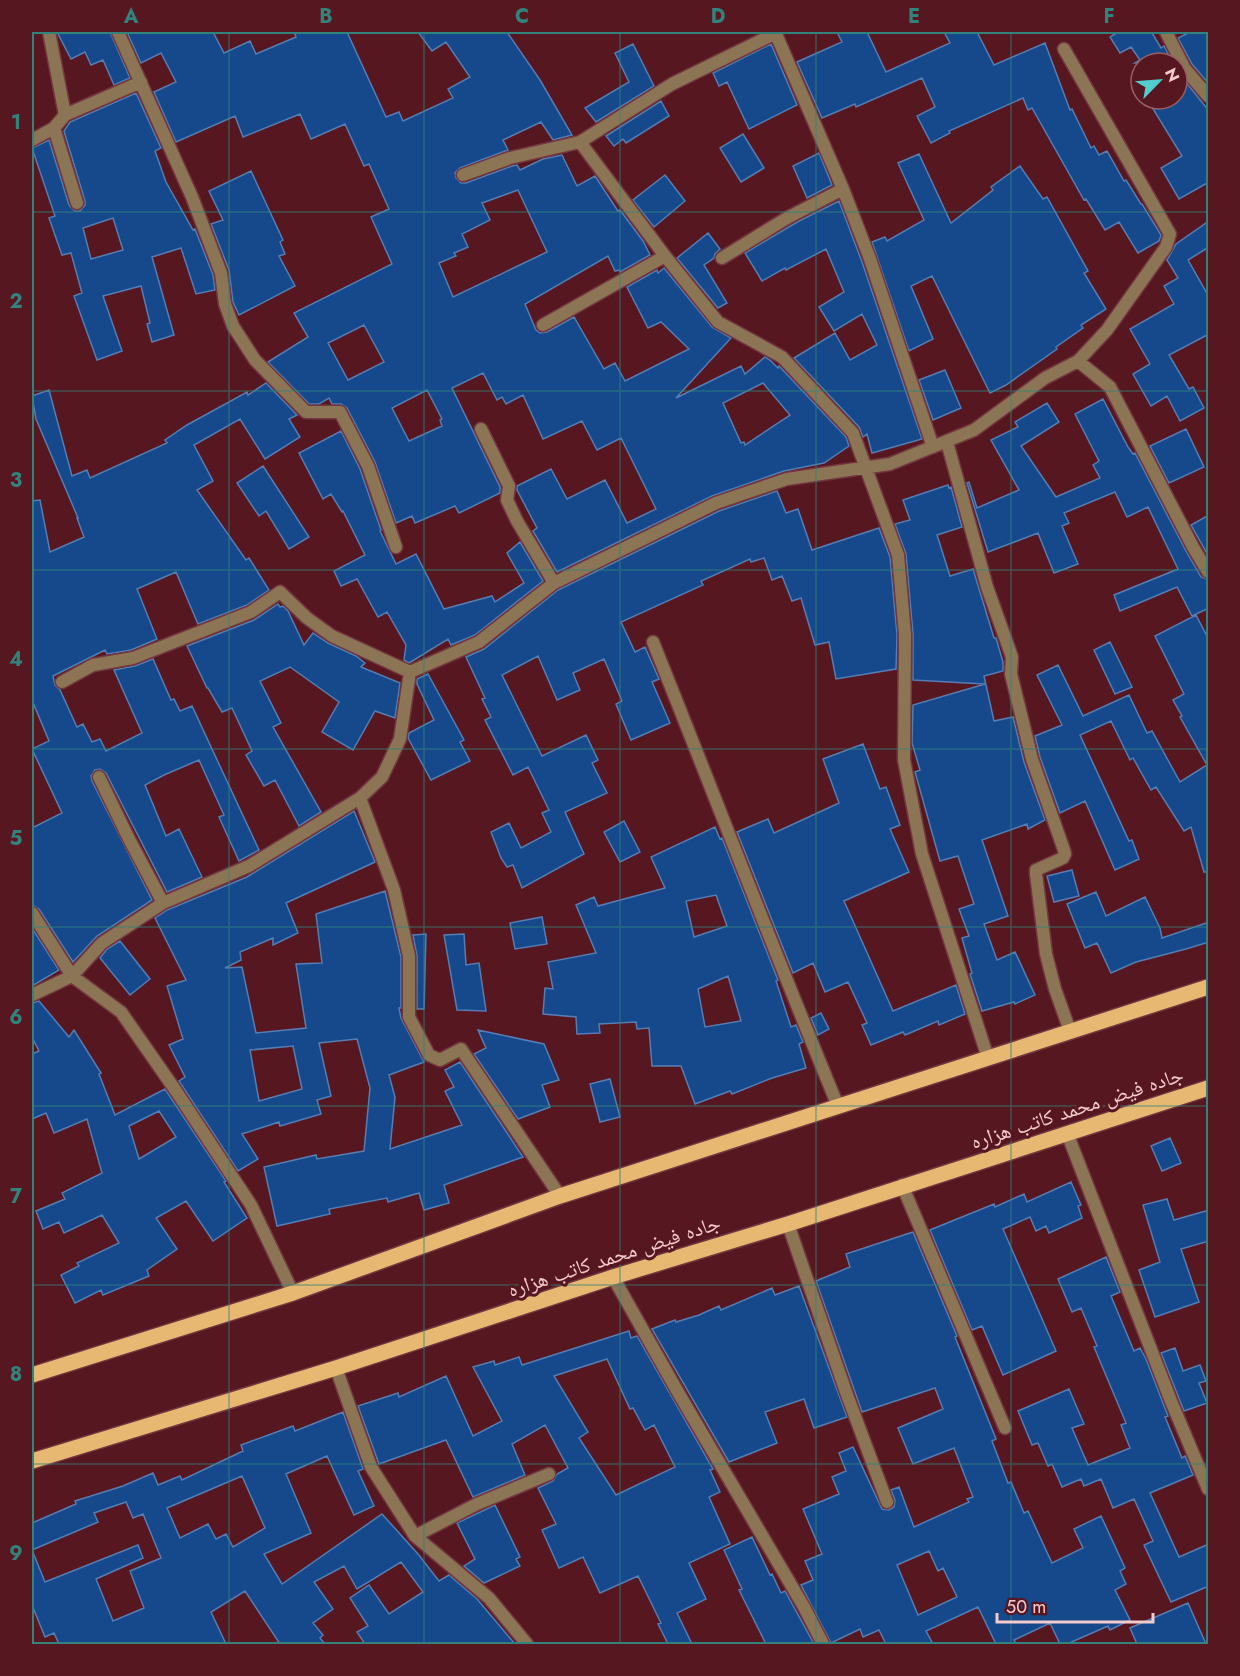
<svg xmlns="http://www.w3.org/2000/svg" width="1240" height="1676" font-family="Jost,'Noto Naskh Arabic',sans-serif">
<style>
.building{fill:#15498b;stroke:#567db3;stroke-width:1.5;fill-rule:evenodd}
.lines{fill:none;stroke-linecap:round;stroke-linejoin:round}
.minor-casing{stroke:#73373f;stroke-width:15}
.primary-casing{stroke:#73373f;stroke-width:18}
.minor{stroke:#8c7554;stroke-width:12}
.primary{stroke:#e7b872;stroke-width:15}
.grid{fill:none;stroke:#31837c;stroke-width:1.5;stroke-opacity:0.55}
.labels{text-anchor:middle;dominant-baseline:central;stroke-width:6;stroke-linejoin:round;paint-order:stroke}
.street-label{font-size:21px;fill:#f4cbcc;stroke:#571720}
.neatline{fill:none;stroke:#31837c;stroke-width:2}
.grid-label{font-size:20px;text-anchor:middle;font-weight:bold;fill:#31837c}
</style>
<rect width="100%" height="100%" fill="#571720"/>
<!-- building -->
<path class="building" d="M 57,32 L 110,32 L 130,78 L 114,85 L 103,60 L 91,65 L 85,52 L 71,59 Z
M 127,32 L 213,32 L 224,53 L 250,41 L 256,54 L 296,37 L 294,32 L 347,32 L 386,117 L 399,112 L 403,121 L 453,98 L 448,89 L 470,77 L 446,42 L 432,51 L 418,32 L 507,32 L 540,80 L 572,135 L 553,140 L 541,122 L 503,140 L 508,150 L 460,168 L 455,173 L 456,178 L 461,183 L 466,183 L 512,166 L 517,165 L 520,170 L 543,159 L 562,155 L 577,186 L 595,176 L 618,211 L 620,210 L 643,241 L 650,255 L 620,272 L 619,270 L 615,271 L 608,256 L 525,304 L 536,330 L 540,333 L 547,332 L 574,317 L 604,369 L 615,363 L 625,381 L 689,349 L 661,322 L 648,328 L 627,287 L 657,270 L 658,273 L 664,268 L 712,327 L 731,338 L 676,398 L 741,366 L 745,374 L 765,357 L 771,361 L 778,368 L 779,366 L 846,437 L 849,446 L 824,463 L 784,471 L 712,496 L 557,572 L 533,531 L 537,528 L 517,490 L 517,486 L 551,469 L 567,499 L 605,480 L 627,523 L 656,509 L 621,438 L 597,450 L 582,421 L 543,439 L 523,395 L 506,404 L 502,397 L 497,400 L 483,373 L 452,388 L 500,487 L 500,493 L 459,513 L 455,506 L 415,523 L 412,516 L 396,523 L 375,462 L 347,408 L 341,404 L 332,404 L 329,398 L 319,404 L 309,404 L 268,362 L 308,337 L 294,313 L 392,264 L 371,217 L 389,209 L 369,164 L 364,166 L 345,124 L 311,139 L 300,114 L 243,137 L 235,116 L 176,142 L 154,92 L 176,82 L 161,53 L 141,63 ZM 518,190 L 547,252 L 453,297 L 439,263 L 456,256 L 454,253 L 468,247 L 462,234 L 490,220 L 482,203 ZM 364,325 L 384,362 L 348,380 L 328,343 ZM 763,383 L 790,415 L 745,445 L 744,442 L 741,443 L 723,403 ZM 427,390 L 442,419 L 440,420 L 442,426 L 409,441 L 392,408 Z
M 837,32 L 867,32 L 886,72 L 950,43 L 944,32 L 977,32 L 994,65 L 1045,43 L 1070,110 L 1072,109 L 1091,148 L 1094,146 L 1099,155 L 1107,151 L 1124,181 L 1126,180 L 1141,204 L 1142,204 L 1161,235 L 1159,241 L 1138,253 L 1119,222 L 1105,230 L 1086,199 L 1084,200 L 1032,108 L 1028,110 L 1023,98 L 949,131 L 950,133 L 931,143 L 917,116 L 935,107 L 922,78 L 856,107 L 855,104 L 822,118 L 797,62 L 842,42 Z
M 1118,32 L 1155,32 L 1152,33 L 1161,48 L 1164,46 L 1173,63 L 1135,63 L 1140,60 L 1131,47 L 1120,53 L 1110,37 Z
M 1190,32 L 1209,32 L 1209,84 L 1192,64 L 1178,38 Z
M 633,44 L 654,86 L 596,122 L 585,108 L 629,82 L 615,53 Z
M 771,44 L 797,105 L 749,129 L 727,82 L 719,86 L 713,73 Z
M 1177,71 L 1209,111 L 1209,182 L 1179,199 L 1161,168 L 1182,156 L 1147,99 L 1177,99 Z
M 136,93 L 161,148 L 155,151 L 166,182 L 193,230 L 195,229 L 213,275 L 215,290 L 196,294 L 181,248 L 152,257 L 174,335 L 152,342 L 147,324 L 150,323 L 141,286 L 103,296 L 122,351 L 97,360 L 74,296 L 82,293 L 71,253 L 62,255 L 49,218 L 55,216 L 32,148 L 49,140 L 69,205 L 75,211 L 80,211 L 85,205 L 85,201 L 64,131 L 70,122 ZM 113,218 L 123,250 L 91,259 L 83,228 Z
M 661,101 L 669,116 L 626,143 L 623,139 L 614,146 L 606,136 Z
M 743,134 L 764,168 L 741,182 L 720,148 Z
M 819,153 L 832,185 L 807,198 L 793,166 Z
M 919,154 L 951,223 L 993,190 L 991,187 L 1020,166 L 1043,199 L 1047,197 L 1088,271 L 1084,273 L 1106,309 L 1081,325 L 1083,328 L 1056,347 L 1057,349 L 1006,385 L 990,393 L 932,276 L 911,286 L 933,339 L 909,351 L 872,242 L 885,237 L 887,241 L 924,220 L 898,163 Z
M 251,171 L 283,240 L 280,242 L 285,254 L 279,256 L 295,286 L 239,315 L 233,302 L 229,270 L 211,224 L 223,220 L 209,191 Z
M 665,175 L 685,201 L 654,227 L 633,200 Z
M 839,201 L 862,262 L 922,439 L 872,453 L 867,434 L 863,437 L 859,427 L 794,358 L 835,333 L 850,360 L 877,345 L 862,314 L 834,331 L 819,307 L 844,292 L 826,249 L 786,270 L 785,268 L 762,281 L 745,253 L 799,221 Z
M 1209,221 L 1209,247 L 1188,260 L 1209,297 L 1209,334 L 1169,355 L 1189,389 L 1193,387 L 1204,408 L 1180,421 L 1167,396 L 1151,406 L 1133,374 L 1150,364 L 1130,329 L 1174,304 L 1164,286 L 1178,278 L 1167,260 L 1176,244 Z
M 708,233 L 720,249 L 715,254 L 714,258 L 704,265 L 727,303 L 718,308 L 677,258 Z
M 945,370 L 961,408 L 933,420 L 919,380 Z
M 266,383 L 297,415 L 289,419 L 300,437 L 265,459 L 240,419 L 194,445 L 213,481 L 197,490 L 246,560 L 249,558 L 269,590 L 247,605 L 198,624 L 176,572 L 137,589 L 157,639 L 131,650 L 107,654 L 105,650 L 53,676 L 55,685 L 60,690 L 77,727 L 83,724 L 92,742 L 100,739 L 106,751 L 142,733 L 114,670 L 135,666 L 153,659 L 171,700 L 174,699 L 180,711 L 192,706 L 259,850 L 239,861 L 219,817 L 224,815 L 199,760 L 164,775 L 145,785 L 166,836 L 179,829 L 202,877 L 167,892 L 106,773 L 100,769 L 95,770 L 91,776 L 92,781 L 152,900 L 97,936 L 73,962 L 39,909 L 32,905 L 32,828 L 62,813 L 32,749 L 49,741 L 32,700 L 32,501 L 40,500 L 50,552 L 84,537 L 77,518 L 78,518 L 36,419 L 32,396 L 49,390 L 72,476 L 87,470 L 90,478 L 167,443 L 165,440 L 187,425 L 247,392 L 248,395 Z
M 1103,399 L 1128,447 L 1133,454 L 1135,453 L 1186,551 L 1201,577 L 1209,580 L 1209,608 L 1192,616 L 1177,587 L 1120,611 L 1114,595 L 1178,569 L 1148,507 L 1127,517 L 1115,492 L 1064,513 L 1069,523 L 1062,526 L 1078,564 L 1054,573 L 1038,533 L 988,552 L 967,483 L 969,482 L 977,508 L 1019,490 L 991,440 L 1018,427 L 1015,422 L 1047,403 L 1059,422 L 1021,446 L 1056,497 L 1100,478 L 1093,465 L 1099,461 L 1075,414 Z
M 1186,429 L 1204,467 L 1169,483 L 1150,446 Z
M 341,431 L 360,469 L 381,530 L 380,531 L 396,564 L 416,554 L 444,609 L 492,596 L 495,602 L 524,583 L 507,553 L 520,542 L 543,581 L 475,635 L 451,645 L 448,639 L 409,663 L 404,660 L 406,645 L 387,612 L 378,617 L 357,579 L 341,586 L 334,571 L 365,555 L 343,511 L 342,512 L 331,494 L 323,499 L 299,453 Z
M 263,466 L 309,537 L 289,549 L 266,511 L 259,516 L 237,483 Z
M 948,485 L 949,488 L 951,487 L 962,527 L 937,535 L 950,576 L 973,569 L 994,638 L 996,638 L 1003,662 L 1003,671 L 984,676 L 994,721 L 1013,717 L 1024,762 L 1045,820 L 1028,829 L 1027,824 L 982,840 L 1008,916 L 984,924 L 997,960 L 1015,952 L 1035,995 L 1015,1004 L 1014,1002 L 982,1011 L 970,974 L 972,973 L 962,938 L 969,936 L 959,909 L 974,904 L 958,856 L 940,861 L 915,772 L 920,770 L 912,743 L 913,705 L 985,684 L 913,680 L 913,634 L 906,554 L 895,524 L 910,520 L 903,500 Z
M 777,491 L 786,513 L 798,509 L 812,550 L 879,528 L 890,557 L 897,635 L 896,669 L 836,679 L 829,642 L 815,645 L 801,598 L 792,601 L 782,576 L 772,580 L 764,558 L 751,562 L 750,559 L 701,581 L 703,585 L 621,622 L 635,652 L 645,647 L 659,679 L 652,682 L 670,723 L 631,740 L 616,704 L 622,701 L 604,659 L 573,673 L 580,690 L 557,700 L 538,656 L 502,675 L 542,756 L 586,735 L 598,760 L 592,763 L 607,793 L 565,812 L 584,854 L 522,888 L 513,865 L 507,867 L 501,858 L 491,832 L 509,823 L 521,848 L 551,832 L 542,813 L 549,810 L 528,767 L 513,775 L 485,720 L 491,717 L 482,699 L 485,698 L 466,657 L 484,649 L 558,590 L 719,511 Z
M 1209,515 L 1209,557 L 1191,525 Z
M 278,604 L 280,607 L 283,606 L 288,611 L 304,645 L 313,633 L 328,643 L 356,656 L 365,663 L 361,667 L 400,683 L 395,718 L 375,711 L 353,750 L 322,732 L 339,702 L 290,667 L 260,681 L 281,723 L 273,727 L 321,812 L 299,826 L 275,780 L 264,786 L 246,755 L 252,751 L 232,708 L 222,712 L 208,688 L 207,688 L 187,646 L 254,620 Z
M 1196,615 L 1209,640 L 1209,872 L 1204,872 L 1191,827 L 1184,831 L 1156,787 L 1151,790 L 1133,758 L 1130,760 L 1111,721 L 1080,735 L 1129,841 L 1132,840 L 1139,859 L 1115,870 L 1085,801 L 1060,813 L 1040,757 L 1035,736 L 1062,725 L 1037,675 L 1058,665 L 1083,716 L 1129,695 L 1147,733 L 1152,731 L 1180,782 L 1207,765 L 1180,717 L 1182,716 L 1173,700 L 1184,694 L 1155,636 Z
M 1110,642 L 1132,687 L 1115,694 L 1094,650 Z
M 428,674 L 464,740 L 460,742 L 470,761 L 431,780 L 408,738 L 409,733 L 434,720 L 417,684 L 417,679 Z
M 863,744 L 880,789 L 886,787 L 900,825 L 890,829 L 909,872 L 844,901 L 893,1011 L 956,985 L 965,1014 L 939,1025 L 938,1021 L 905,1035 L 903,1032 L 871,1045 L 862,1025 L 867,1023 L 848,982 L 825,992 L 813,963 L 793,973 L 737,832 L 768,819 L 774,833 L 839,803 L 823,759 Z
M 354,811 L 375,862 L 286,903 L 298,933 L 273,945 L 273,938 L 240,952 L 241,960 L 225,968 L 242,967 L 256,1033 L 306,1028 L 296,964 L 322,963 L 316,914 L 385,891 L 401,957 L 401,1008 L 399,1008 L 401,1018 L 424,1062 L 389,1075 L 395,1097 L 390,1149 L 462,1125 L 445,1091 L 454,1087 L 445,1070 L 460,1062 L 523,1157 L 444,1185 L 449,1203 L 424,1210 L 419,1193 L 388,1202 L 387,1198 L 329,1209 L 330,1214 L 277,1226 L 264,1167 L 316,1155 L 317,1159 L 364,1151 L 370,1088 L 357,1039 L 319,1043 L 331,1096 L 317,1100 L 321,1114 L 280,1126 L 279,1122 L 242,1134 L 258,1159 L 238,1171 L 179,1081 L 185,1077 L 169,1045 L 183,1039 L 167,986 L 186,980 L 155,918 L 167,910 L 247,877 ZM 293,1046 L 302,1089 L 259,1101 L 250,1050 Z
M 624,821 L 640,852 L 620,862 L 604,832 Z
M 715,827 L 720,839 L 722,838 L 778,980 L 776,981 L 791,1027 L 796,1025 L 803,1042 L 799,1044 L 806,1068 L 772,1078 L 732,1094 L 730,1091 L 695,1104 L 681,1066 L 652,1066 L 649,1028 L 637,1029 L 636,1022 L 599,1024 L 600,1033 L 577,1034 L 576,1017 L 543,1014 L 545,988 L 553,989 L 548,962 L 596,953 L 576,905 L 594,897 L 598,906 L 665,888 L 651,857 ZM 716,895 L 727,926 L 694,937 L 686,901 ZM 728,976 L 741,1021 L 705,1027 L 698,989 Z
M 1072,870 L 1079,896 L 1054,902 L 1047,876 Z
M 1096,892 L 1106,916 L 1145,897 L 1160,928 L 1162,938 L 1209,922 L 1209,942 L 1186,949 L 1136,962 L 1111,973 L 1097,943 L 1085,948 L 1067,904 Z
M 542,917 L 547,944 L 515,949 L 510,923 Z
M 32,928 L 59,970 L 32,986 Z
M 426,934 L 424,1009 L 417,1009 L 417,956 L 413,935 Z
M 464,934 L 466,965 L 479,963 L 486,1011 L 457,1010 L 444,935 Z
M 120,941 L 150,979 L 130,995 L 100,958 L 107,949 Z
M 39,1001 L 69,1037 L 74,1030 L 101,1073 L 99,1074 L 115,1115 L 165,1089 L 226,1181 L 224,1182 L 247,1218 L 213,1241 L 186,1201 L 156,1218 L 177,1249 L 147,1270 L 149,1276 L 103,1295 L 101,1290 L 75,1303 L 61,1275 L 79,1266 L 77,1263 L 119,1243 L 102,1215 L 64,1233 L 59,1222 L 43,1229 L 36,1211 L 65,1199 L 62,1193 L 102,1173 L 87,1119 L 54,1133 L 46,1113 L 32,1119 L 32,1054 L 39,1051 L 32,1037 L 32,1003 ZM 159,1111 L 176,1137 L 139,1159 L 129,1126 Z
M 821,1013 L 829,1029 L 818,1035 L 811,1018 Z
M 478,1030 L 544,1044 L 559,1080 L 542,1085 L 550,1107 L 518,1119 L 474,1054 L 486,1048 Z
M 610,1079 L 620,1117 L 600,1122 L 590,1084 Z
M 1170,1138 L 1181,1163 L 1162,1171 L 1151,1146 Z
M 1071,1182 L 1081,1205 L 1078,1206 L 1082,1218 L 1049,1233 L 1046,1226 L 1036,1231 L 1030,1217 L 1003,1229 L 1056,1351 L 1003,1375 L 982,1326 L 972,1330 L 930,1230 L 994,1204 L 995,1207 L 1024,1194 L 1027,1202 Z
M 1167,1199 L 1174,1220 L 1209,1210 L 1209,1241 L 1181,1249 L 1199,1302 L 1155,1317 L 1139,1270 L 1160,1262 L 1143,1205 Z
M 913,1232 L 957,1336 L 955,1337 L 996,1439 L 992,1441 L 1008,1483 L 1011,1482 L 1024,1513 L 1028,1511 L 1052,1563 L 1083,1548 L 1074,1529 L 1101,1516 L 1125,1568 L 1120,1571 L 1126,1584 L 1115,1590 L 1130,1620 L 1110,1630 L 1108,1626 L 1067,1644 L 1060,1644 L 1050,1623 L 1014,1640 L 1017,1644 L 996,1644 L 978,1607 L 926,1631 L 933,1644 L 886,1644 L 879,1630 L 863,1637 L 860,1629 L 831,1643 L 801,1585 L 813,1580 L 805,1561 L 822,1554 L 803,1509 L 839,1494 L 832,1477 L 846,1471 L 839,1453 L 853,1447 L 882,1509 L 889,1510 L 894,1507 L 895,1500 L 891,1490 L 899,1487 L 914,1527 L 969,1502 L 967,1499 L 973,1497 L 954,1448 L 913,1464 L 898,1428 L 943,1409 L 935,1388 L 862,1412 L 816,1281 L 850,1267 L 846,1254 ZM 929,1551 L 938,1571 L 943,1568 L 957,1597 L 918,1615 L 897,1565 Z
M 1106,1257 L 1120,1292 L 1111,1296 L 1134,1351 L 1140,1348 L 1146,1359 L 1168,1416 L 1165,1417 L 1182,1458 L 1185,1456 L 1193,1475 L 1150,1493 L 1179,1557 L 1209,1544 L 1209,1586 L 1171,1602 L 1144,1545 L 1153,1541 L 1134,1499 L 1113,1508 L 1101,1479 L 1084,1486 L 1081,1479 L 1062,1487 L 1052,1464 L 1048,1466 L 1038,1443 L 1032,1445 L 1018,1411 L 1069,1389 L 1084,1424 L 1072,1428 L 1088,1465 L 1130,1448 L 1121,1425 L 1126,1423 L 1094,1347 L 1097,1346 L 1081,1308 L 1072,1312 L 1058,1279 Z
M 799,1286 L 847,1417 L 814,1428 L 804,1399 L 765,1412 L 777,1443 L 729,1462 L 652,1329 L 675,1320 L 676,1322 L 699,1315 L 719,1306 L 721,1310 L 772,1288 L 775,1295 Z
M 629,1331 L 631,1338 L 637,1336 L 713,1469 L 710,1470 L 720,1492 L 709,1497 L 730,1544 L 689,1563 L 706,1599 L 677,1613 L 692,1644 L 668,1644 L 658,1624 L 661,1623 L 638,1576 L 600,1593 L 583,1557 L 559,1568 L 542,1530 L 556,1524 L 538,1488 L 553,1481 L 557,1474 L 568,1468 L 545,1425 L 512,1444 L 525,1475 L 473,1497 L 446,1440 L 379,1464 L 358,1406 L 398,1393 L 399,1397 L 446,1376 L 473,1436 L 502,1421 L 473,1367 L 494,1361 L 495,1365 L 519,1357 L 522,1365 ZM 607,1359 L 630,1409 L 633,1408 L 645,1430 L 654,1425 L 675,1467 L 616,1495 L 579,1438 L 588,1432 L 554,1376 Z
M 1175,1348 L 1183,1371 L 1200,1365 L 1206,1381 L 1199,1383 L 1207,1403 L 1184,1411 L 1161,1353 Z
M 343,1412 L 363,1469 L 358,1471 L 374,1506 L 354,1515 L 327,1456 L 286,1474 L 311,1533 L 264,1554 L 282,1584 L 382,1514 L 418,1554 L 439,1581 L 449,1575 L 477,1599 L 515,1644 L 365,1644 L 357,1632 L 368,1626 L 350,1598 L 369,1585 L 389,1614 L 423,1592 L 401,1562 L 357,1589 L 344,1566 L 314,1582 L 333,1609 L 313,1623 L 323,1635 L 320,1638 L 325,1644 L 280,1644 L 245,1591 L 211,1612 L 226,1644 L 59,1644 L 54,1633 L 45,1637 L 32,1605 L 32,1523 L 76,1504 L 75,1501 L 123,1486 L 153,1473 L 158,1485 L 180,1476 L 182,1480 L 243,1451 L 241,1445 L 293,1426 L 295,1431 ZM 242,1476 L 265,1528 L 233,1547 L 226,1534 L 216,1539 L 208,1524 L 180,1538 L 167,1508 ZM 126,1502 L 133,1518 L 143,1514 L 161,1558 L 130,1571 L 144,1608 L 113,1621 L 96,1579 L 143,1558 L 138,1545 L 45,1582 L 32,1550 L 98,1522 L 94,1513 Z
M 495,1505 L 520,1557 L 516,1559 L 520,1566 L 484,1583 L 464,1566 L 475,1559 L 457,1523 Z
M 752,1537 L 770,1575 L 772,1574 L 781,1593 L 785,1591 L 814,1644 L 766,1644 L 739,1590 L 742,1589 L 724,1550 Z
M 1188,1603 L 1206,1644 L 1137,1644 L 1130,1628 Z"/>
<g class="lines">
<!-- minor casing -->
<g class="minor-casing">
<path id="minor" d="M 49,32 L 65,115
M 118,32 L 192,197 L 221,273 L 225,304 L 233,326 L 255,360 L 306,412 L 340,412 L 368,466 L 396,547
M 775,32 L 843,189 L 870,259 L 933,447
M 1166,32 L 1185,69 L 1208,96
M 54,128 L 77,203
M 32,140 L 54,128 L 65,115 L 141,82
M 580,142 L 665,256 L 718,322 L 782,357 L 853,433 L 898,555 L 905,635 L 904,760 L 922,854 L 988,1058
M 463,175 L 510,158 L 580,142 L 672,84 L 776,33
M 722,258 L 787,218 L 843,189
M 543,325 L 665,256
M 1078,361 L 1110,387 L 1193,547 L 1208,572
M 481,429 L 509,486 L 507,500 L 517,521 L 554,583
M 947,442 L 987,587 L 1012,657 L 1011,674 L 1032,759 L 1064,850 L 1065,854 L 1063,858 L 1036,870 L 1036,874 L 1046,954 L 1055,989 L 1070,1031
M 653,642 C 715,796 774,952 838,1106
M 62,682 L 93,665 L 133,658 L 251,612 L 280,592 L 307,618 L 332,636 L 410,672
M 99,777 L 129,839 L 163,903
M 360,798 L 394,890 L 409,956 L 409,1017 L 429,1055 L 440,1060 L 461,1049 L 560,1196
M 32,913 L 72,976 L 121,1012 L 176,1091 L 251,1205 L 293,1293
M 32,995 L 72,976 L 102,943 L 163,903 L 249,866 L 360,798 L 382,777 L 400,739 L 410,672 L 479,642 L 554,583 L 716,503 L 787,479 L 890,464 L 974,430 L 1045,378 L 1078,361 L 1107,330 L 1166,247 L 1170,234 L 1064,49
M 1067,1133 L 1171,1401 L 1208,1489
M 902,1185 L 1005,1428
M 788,1224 L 846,1392 L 887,1502
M 613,1277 L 679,1394 L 804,1607 L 823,1644
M 336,1368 L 371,1467 L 415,1536 L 489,1598 L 527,1644
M 415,1536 L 477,1504 L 549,1474"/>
</g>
<!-- primary casing -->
<g class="primary-casing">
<path id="primary" d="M 32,1375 L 293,1293 L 560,1196 L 1208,987
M 32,1461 L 336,1368 L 613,1277 L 788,1224 L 1208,1088"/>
</g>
<!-- minor -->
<use href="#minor" class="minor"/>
<!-- primary -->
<use href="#primary" class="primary"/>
</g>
<!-- grid -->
<path class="grid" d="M 229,32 L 229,1644M 424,32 L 424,1644M 620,32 L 620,1644M 816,32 L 816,1644M 1011,32 L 1011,1644M 32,212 L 1208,212M 32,391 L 1208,391M 32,570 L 1208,570M 32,749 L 1208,749M 32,927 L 1208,927M 32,1106 L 1208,1106M 32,1285 L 1208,1285M 32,1464 L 1208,1464"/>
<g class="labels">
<!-- street labels -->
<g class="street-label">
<text transform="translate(1077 1108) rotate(-18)">جاده فیض محمد کاتب هزاره</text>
<text transform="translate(614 1256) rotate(-18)">جاده فیض محمد کاتب هزاره</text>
</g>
</g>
<!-- border -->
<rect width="1240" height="1676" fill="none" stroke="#571720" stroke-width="66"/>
<!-- north arrow -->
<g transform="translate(1159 81) rotate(65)"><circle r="28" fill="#571720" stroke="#965f65" stroke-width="1.5"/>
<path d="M0-4.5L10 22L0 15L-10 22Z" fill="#52cdce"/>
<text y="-9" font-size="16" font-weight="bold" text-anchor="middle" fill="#f4cbcc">N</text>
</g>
<!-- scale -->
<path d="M997 1613v9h156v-9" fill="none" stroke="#f4cbcc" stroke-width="3"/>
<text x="1006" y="1613" font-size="18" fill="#f4cbcc" stroke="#571720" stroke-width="4.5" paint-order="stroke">50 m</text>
<rect x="33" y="33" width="1174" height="1610" class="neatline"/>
<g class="grid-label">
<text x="131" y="23">A</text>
<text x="326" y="23">B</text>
<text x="522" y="23">C</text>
<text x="718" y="23">D</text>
<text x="914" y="23">E</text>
<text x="1109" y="23">F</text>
<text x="16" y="129">1</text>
<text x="16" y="308">2</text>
<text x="16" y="487">3</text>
<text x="16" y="666">4</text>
<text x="16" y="845">5</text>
<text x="16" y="1024">6</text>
<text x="16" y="1203">7</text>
<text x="16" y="1381">8</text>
<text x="16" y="1560">9</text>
</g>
</svg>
